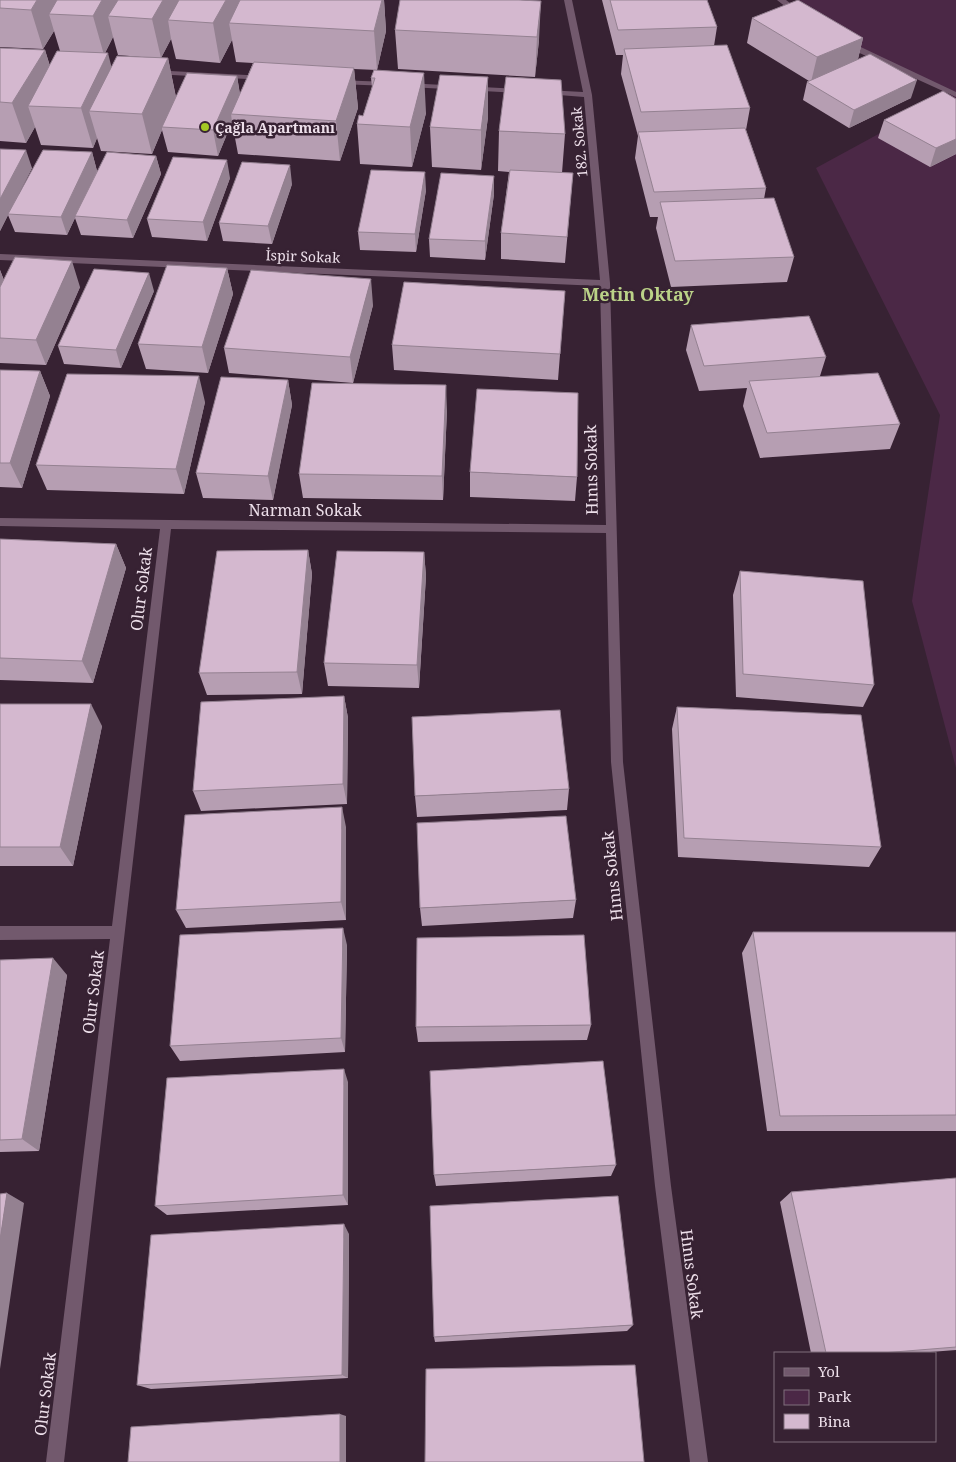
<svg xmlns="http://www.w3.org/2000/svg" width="956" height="1462" font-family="'Noto Serif',serif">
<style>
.green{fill:#4b2846}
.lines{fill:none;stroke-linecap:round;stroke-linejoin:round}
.minor{fill:#72596d;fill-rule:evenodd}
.wall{fill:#b69eb2;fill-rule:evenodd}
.shaded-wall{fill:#948191}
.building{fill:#d4b8cf;stroke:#948191}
.poi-dot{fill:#a4c825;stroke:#372233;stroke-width:2}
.labels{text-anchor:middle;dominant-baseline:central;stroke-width:5;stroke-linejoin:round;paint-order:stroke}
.far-poi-label{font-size:14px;font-weight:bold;fill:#eddfea;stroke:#372233;text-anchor:start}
.far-street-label{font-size:14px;fill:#eddfea;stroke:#372233}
.street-label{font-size:16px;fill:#eddfea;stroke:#372233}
.far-district-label{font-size:18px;font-weight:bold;fill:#bbd288;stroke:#372233}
</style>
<rect width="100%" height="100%" fill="#372233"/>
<!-- green -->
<path class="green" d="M 798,0 L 956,0 L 956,768 L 912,601 L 940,415 L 816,168 L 952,94 L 851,47 Z"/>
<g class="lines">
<!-- minor -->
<path class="minor" d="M 564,0 L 572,0 L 592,95 L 610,283 L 623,762 L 671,1186 L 708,1462 L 690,1462 L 655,1186 L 611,762 L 606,533 L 171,529 L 64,1462 L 46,1462 L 110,939 L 0,940 L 0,926 L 112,926 L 160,529 L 0,526 L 0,518 L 606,525 L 600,286 L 0,260 L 0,254 L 600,280 L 584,97 L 546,94 L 542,92 L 546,90 L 583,92 Z
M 777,0 L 786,0 L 803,13 L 796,15 Z
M 842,41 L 848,41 L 956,92 L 956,97 L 842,45 Z
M 151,70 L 264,76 L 268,78 L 264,80 L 154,74 L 151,74 Z
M 336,80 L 389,82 L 393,84 L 389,86 L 339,84 L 336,84 Z
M 406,83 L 521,89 L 525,91 L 521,93 L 409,87 L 405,85 Z"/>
</g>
<!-- wall -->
<path class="wall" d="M 0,0 L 384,0 L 386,31 L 377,70 L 354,69 L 358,108 L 340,161 L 238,154 L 232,122 L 218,156 L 168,152 L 162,130 L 152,154 L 101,151 L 97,138 L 93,148 L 41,145 L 35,127 L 26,143 L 0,141 L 0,48 L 45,50 L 50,66 L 60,51 L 54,31 L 43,49 L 0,47 ZM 113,37 L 118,55 L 153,58 L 111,67 L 105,53 ZM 171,39 L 176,59 L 220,63 L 232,40 L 236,62 L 253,63 L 240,94 L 237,76 L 176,97 L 168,58 L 161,58 Z
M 521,0 L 539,40 L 535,77 L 398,69 L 395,30 Z
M 602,0 L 707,0 L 717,27 L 714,46 L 750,108 L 746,130 L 766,188 L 764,199 L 794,257 L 787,282 L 671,287 L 656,228 L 658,217 L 650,217 L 635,158 L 638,136 L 621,74 L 623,55 L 616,55 Z
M 752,18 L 863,38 L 858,59 L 911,98 L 849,128 L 803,100 L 807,82 L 809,81 L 747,43 Z
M 374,70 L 426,113 L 412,167 L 360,164 L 357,124 L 363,116 L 372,87 L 371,78 Z
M 956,99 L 956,154 L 930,167 L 878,138 L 884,120 Z
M 488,117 L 481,170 L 432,167 L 430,127 Z
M 499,131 L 565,134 L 562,173 L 573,173 L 565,263 L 501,259 L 501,233 L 509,172 L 498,171 Z
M 0,149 L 32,168 L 18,195 L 92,152 L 97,171 L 156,156 L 161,174 L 133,238 L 81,235 L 75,218 L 67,235 L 15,232 L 8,215 L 0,231 Z
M 230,178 L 207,241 L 152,237 L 147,219 Z
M 292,184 L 272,244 L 223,241 L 219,223 Z
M 426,190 L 416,252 L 360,250 L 358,232 Z
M 494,194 L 485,260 L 430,257 L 429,239 Z
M 227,268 L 233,294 L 208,373 L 146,369 L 138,344 Z
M 0,270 L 4,280 L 80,287 L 46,365 L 0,363 Z
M 154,291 L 121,368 L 64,364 L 58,346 Z
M 565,291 L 558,380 L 394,370 L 392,345 Z
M 373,305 L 353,383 L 229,373 L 224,348 Z
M 691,325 L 826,357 L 820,376 L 900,424 L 890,449 L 760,458 L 743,406 L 747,388 L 699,391 L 686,350 Z
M 0,370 L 40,371 L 50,396 L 22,488 L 0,487 Z
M 288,380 L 292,405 L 273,500 L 203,498 L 196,473 Z
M 205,402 L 184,494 L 47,490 L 36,465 Z
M 447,410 L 443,500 L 303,498 L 299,474 Z
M 470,472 L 577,477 L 575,501 L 470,497 Z
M 0,539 L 116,544 L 126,568 L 93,683 L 0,680 Z
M 308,550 L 312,574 L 302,694 L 207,695 L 199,673 Z
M 424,552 L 426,576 L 419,688 L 328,686 L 324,663 Z
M 740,571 L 874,685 L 863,707 L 736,697 L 733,595 Z
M 344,696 L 348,718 L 347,804 L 201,811 L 193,791 Z
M 0,704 L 102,726 L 73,866 L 0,866 Z
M 677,707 L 881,847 L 869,867 L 678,857 L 672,729 Z
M 569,789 L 567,810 L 417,817 L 415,796 Z
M 346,827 L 346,920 L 186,928 L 176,910 Z
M 576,900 L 573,918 L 422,926 L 420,908 Z
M 753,932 L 956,932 L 956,1131 L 767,1131 L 742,953 Z
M 347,945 L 345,1052 L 180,1061 L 170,1046 Z
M 0,960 L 67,975 L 39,1151 L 0,1152 Z
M 591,1025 L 587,1040 L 418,1042 L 416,1027 Z
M 348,1082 L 348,1205 L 167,1215 L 155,1206 Z
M 616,1165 L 611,1176 L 436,1186 L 434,1175 Z
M 956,1178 L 956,1350 L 917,1353 L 811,1353 L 780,1202 L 791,1192 Z
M 349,1234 L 348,1378 L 151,1389 L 137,1385 Z
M 633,1325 L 627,1331 L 435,1342 L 434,1337 Z"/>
<!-- shaded-wall -->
<path class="shaded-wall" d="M 37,0 L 70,0 L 49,14 L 54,31 L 43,49 L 31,10 Z
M 102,0 L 127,0 L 108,16 L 113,37 L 104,55 L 93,16 Z
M 163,0 L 185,0 L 168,20 L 171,39 L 161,58 L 152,19 Z
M 226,0 L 242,0 L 229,23 L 232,40 L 220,63 L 213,23 Z
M 382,0 L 384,0 L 386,31 L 377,70 L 374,31 Z
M 541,1 L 539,40 L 535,77 L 537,37 Z
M 863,38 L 857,63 L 811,82 L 817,57 Z
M 45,50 L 57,90 L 28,106 L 35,127 L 26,143 L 12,103 Z
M 108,53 L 118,93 L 89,111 L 97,138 L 93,148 L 81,108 Z
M 168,58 L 176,98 L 162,127 L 162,130 L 152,154 L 142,114 Z
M 354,68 L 358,108 L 340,161 L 336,121 Z
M 424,73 L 426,113 L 412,167 L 410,127 Z
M 237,76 L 241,102 L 231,114 L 232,122 L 218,156 L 213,130 Z
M 488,77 L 488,117 L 481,170 L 481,130 Z
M 917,80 L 911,98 L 849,128 L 854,110 Z
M 956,139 L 956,154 L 930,167 L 936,148 Z
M 26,150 L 32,168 L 0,231 L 0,199 Z
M 92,152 L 97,171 L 67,235 L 61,217 Z
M 156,156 L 161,174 L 133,238 L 127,220 Z
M 227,160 L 230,178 L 207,241 L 203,222 Z
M 290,165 L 292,184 L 272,244 L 268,226 Z
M 425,172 L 426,190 L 416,252 L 415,234 Z
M 494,176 L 494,194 L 485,260 L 485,241 Z
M 72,261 L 80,287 L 46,365 L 36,340 Z
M 227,268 L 233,294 L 208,373 L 202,347 Z
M 0,270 L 4,281 L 0,290 Z
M 149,273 L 154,291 L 121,368 L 116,350 Z
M 371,279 L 373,305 L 353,383 L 350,357 Z
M 40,371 L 50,396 L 22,488 L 10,463 Z
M 199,376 L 205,402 L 184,494 L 176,469 Z
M 288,380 L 292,405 L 273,500 L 268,476 Z
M 446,385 L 447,410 L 443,500 L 442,476 Z
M 116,544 L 126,568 L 93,683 L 82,661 Z
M 308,550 L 312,574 L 302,694 L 297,672 Z
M 424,552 L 426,576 L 419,688 L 417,665 Z
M 344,696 L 348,718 L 347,804 L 343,784 Z
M 91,704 L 102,726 L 73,866 L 60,847 Z
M 342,807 L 346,827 L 346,920 L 341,902 Z
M 343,928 L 347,945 L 345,1052 L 341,1038 Z
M 53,958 L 67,975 L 39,1151 L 22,1139 Z
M 344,1069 L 348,1082 L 348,1205 L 343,1195 Z
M 7,1193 L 24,1203 L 0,1369 L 0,1240 Z
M 344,1224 L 349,1234 L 348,1378 L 342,1375 Z
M 340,1414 L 346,1416 L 346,1462 L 340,1462 Z"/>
<!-- building -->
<path class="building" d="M 0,0 L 37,0 L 31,10 L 0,8 Z
M 57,0 L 102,0 L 93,16 L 49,14 Z
M 118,0 L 163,0 L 152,19 L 108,16 Z
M 179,0 L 226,0 L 213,23 L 168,20 Z
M 240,0 L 382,0 L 374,31 L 229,23 Z
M 400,0 L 519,0 L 541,1 L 537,37 L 395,30 Z
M 610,0 L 707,0 L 717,27 L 618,30 Z
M 798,0 L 863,38 L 817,57 L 752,18 Z
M 727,45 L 750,108 L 641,112 L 624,49 Z
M 0,48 L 45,50 L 12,103 L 0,102 Z
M 57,51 L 108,53 L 81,108 L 28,106 Z
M 870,54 L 917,80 L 854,110 L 807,82 Z
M 117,56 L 168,58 L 142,114 L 89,111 Z
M 254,62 L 354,68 L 336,121 L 231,114 Z
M 374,70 L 424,73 L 410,127 L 357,124 L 359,115 L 363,116 L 375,78 L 371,78 Z
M 187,73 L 237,76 L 213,130 L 162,127 Z
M 440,75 L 488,77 L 481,130 L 430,127 Z
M 506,77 L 561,80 L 565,134 L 499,131 Z
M 943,91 L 956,99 L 956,139 L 936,148 L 884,120 Z
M 745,128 L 766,188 L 654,192 L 638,132 Z
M 0,149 L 26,150 L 0,199 Z
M 43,150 L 92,152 L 61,217 L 8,214 Z
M 107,152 L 156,156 L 127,220 L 75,216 Z
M 173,157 L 227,160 L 203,222 L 147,219 Z
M 242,162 L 290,165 L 268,226 L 219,223 Z
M 371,170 L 425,172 L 415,234 L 358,232 Z
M 510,170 L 573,173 L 567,237 L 501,233 Z
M 441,173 L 494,176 L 485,241 L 429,239 Z
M 774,198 L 794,257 L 675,261 L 660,202 Z
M 15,257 L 72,261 L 36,340 L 0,338 L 0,287 Z
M 167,265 L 227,268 L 202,347 L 138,344 Z
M 94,269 L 149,273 L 116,350 L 58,346 Z
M 251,270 L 371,279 L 350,357 L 224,348 Z
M 404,282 L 565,291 L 560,354 L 392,345 Z
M 809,316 L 826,357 L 704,366 L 691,325 Z
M 0,370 L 40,371 L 10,463 L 0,463 Z
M 878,373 L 900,424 L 767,433 L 749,381 Z
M 67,374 L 199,376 L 176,469 L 36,465 Z
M 221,377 L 288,380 L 268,476 L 196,473 Z
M 312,383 L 446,385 L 442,476 L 299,474 Z
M 477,389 L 578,393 L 577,477 L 470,472 Z
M 0,539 L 116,544 L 82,661 L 0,658 Z
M 308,550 L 297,672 L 199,673 L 217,551 Z
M 337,551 L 424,552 L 417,665 L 324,663 Z
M 740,571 L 863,581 L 874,685 L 743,674 Z
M 344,696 L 343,784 L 193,791 L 201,702 Z
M 0,704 L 91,704 L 60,847 L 0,847 Z
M 677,707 L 861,715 L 881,847 L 684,838 Z
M 560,710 L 569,789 L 415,796 L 412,717 Z
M 342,807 L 341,902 L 176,910 L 185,815 Z
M 566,816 L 576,900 L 420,908 L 417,823 Z
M 343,928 L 341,1038 L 170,1046 L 180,935 Z
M 753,932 L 956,932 L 956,1115 L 780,1116 Z
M 584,935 L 591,1025 L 416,1027 L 417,938 Z
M 53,958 L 22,1139 L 0,1140 L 0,960 Z
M 603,1061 L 616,1165 L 434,1175 L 430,1071 Z
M 344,1069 L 343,1195 L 155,1206 L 167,1078 Z
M 956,1178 L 956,1347 L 882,1353 L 826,1353 L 791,1192 Z
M 7,1193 L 0,1240 L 0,1194 Z
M 618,1196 L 633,1325 L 434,1337 L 430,1206 Z
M 344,1224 L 342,1375 L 137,1385 L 151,1235 Z
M 635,1365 L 644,1462 L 425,1462 L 426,1369 Z
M 340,1414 L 340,1462 L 128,1462 L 131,1427 Z"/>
<!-- markers -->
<circle class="poi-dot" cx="205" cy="127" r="5"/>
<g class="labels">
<!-- far-poi labels -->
<g class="far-poi-label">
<text x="215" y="127">Çağla Apartmanı</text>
</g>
<!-- far-street labels -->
<g class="far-street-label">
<text transform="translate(579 142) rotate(-95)">182. Sokak</text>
<text transform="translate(303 256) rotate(2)">İspir Sokak</text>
</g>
<!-- street labels -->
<g class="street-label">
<text transform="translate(591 470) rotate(-91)">Hınıs Sokak</text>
<text x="305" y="510">Narman Sokak</text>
<text transform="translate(141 589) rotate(-83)">Olur Sokak</text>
<text transform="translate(612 876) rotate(-96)">Hınıs Sokak</text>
<text transform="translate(93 992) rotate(-83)">Olur Sokak</text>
<text transform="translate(692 1274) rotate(83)">Hınıs Sokak</text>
<text transform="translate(45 1394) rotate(-83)">Olur Sokak</text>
</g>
<!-- far-district labels -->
<g class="far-district-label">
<text x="638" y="294">Metin Oktay</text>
</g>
</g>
<!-- legend -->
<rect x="774" y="1352" width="162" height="90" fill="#372233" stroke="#806e7c"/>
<rect x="784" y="1368" width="25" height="8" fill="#72596d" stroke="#806e7c"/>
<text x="818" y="1377" font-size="15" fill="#eddfea">Yol</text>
<rect x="784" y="1390" width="25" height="15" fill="#4b2846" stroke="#806e7c"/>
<text x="818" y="1402" font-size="15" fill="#eddfea">Park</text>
<rect x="784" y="1414" width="25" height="15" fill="#d4b8cf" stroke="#806e7c"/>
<text x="818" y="1427" font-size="15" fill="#eddfea">Bina</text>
</svg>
